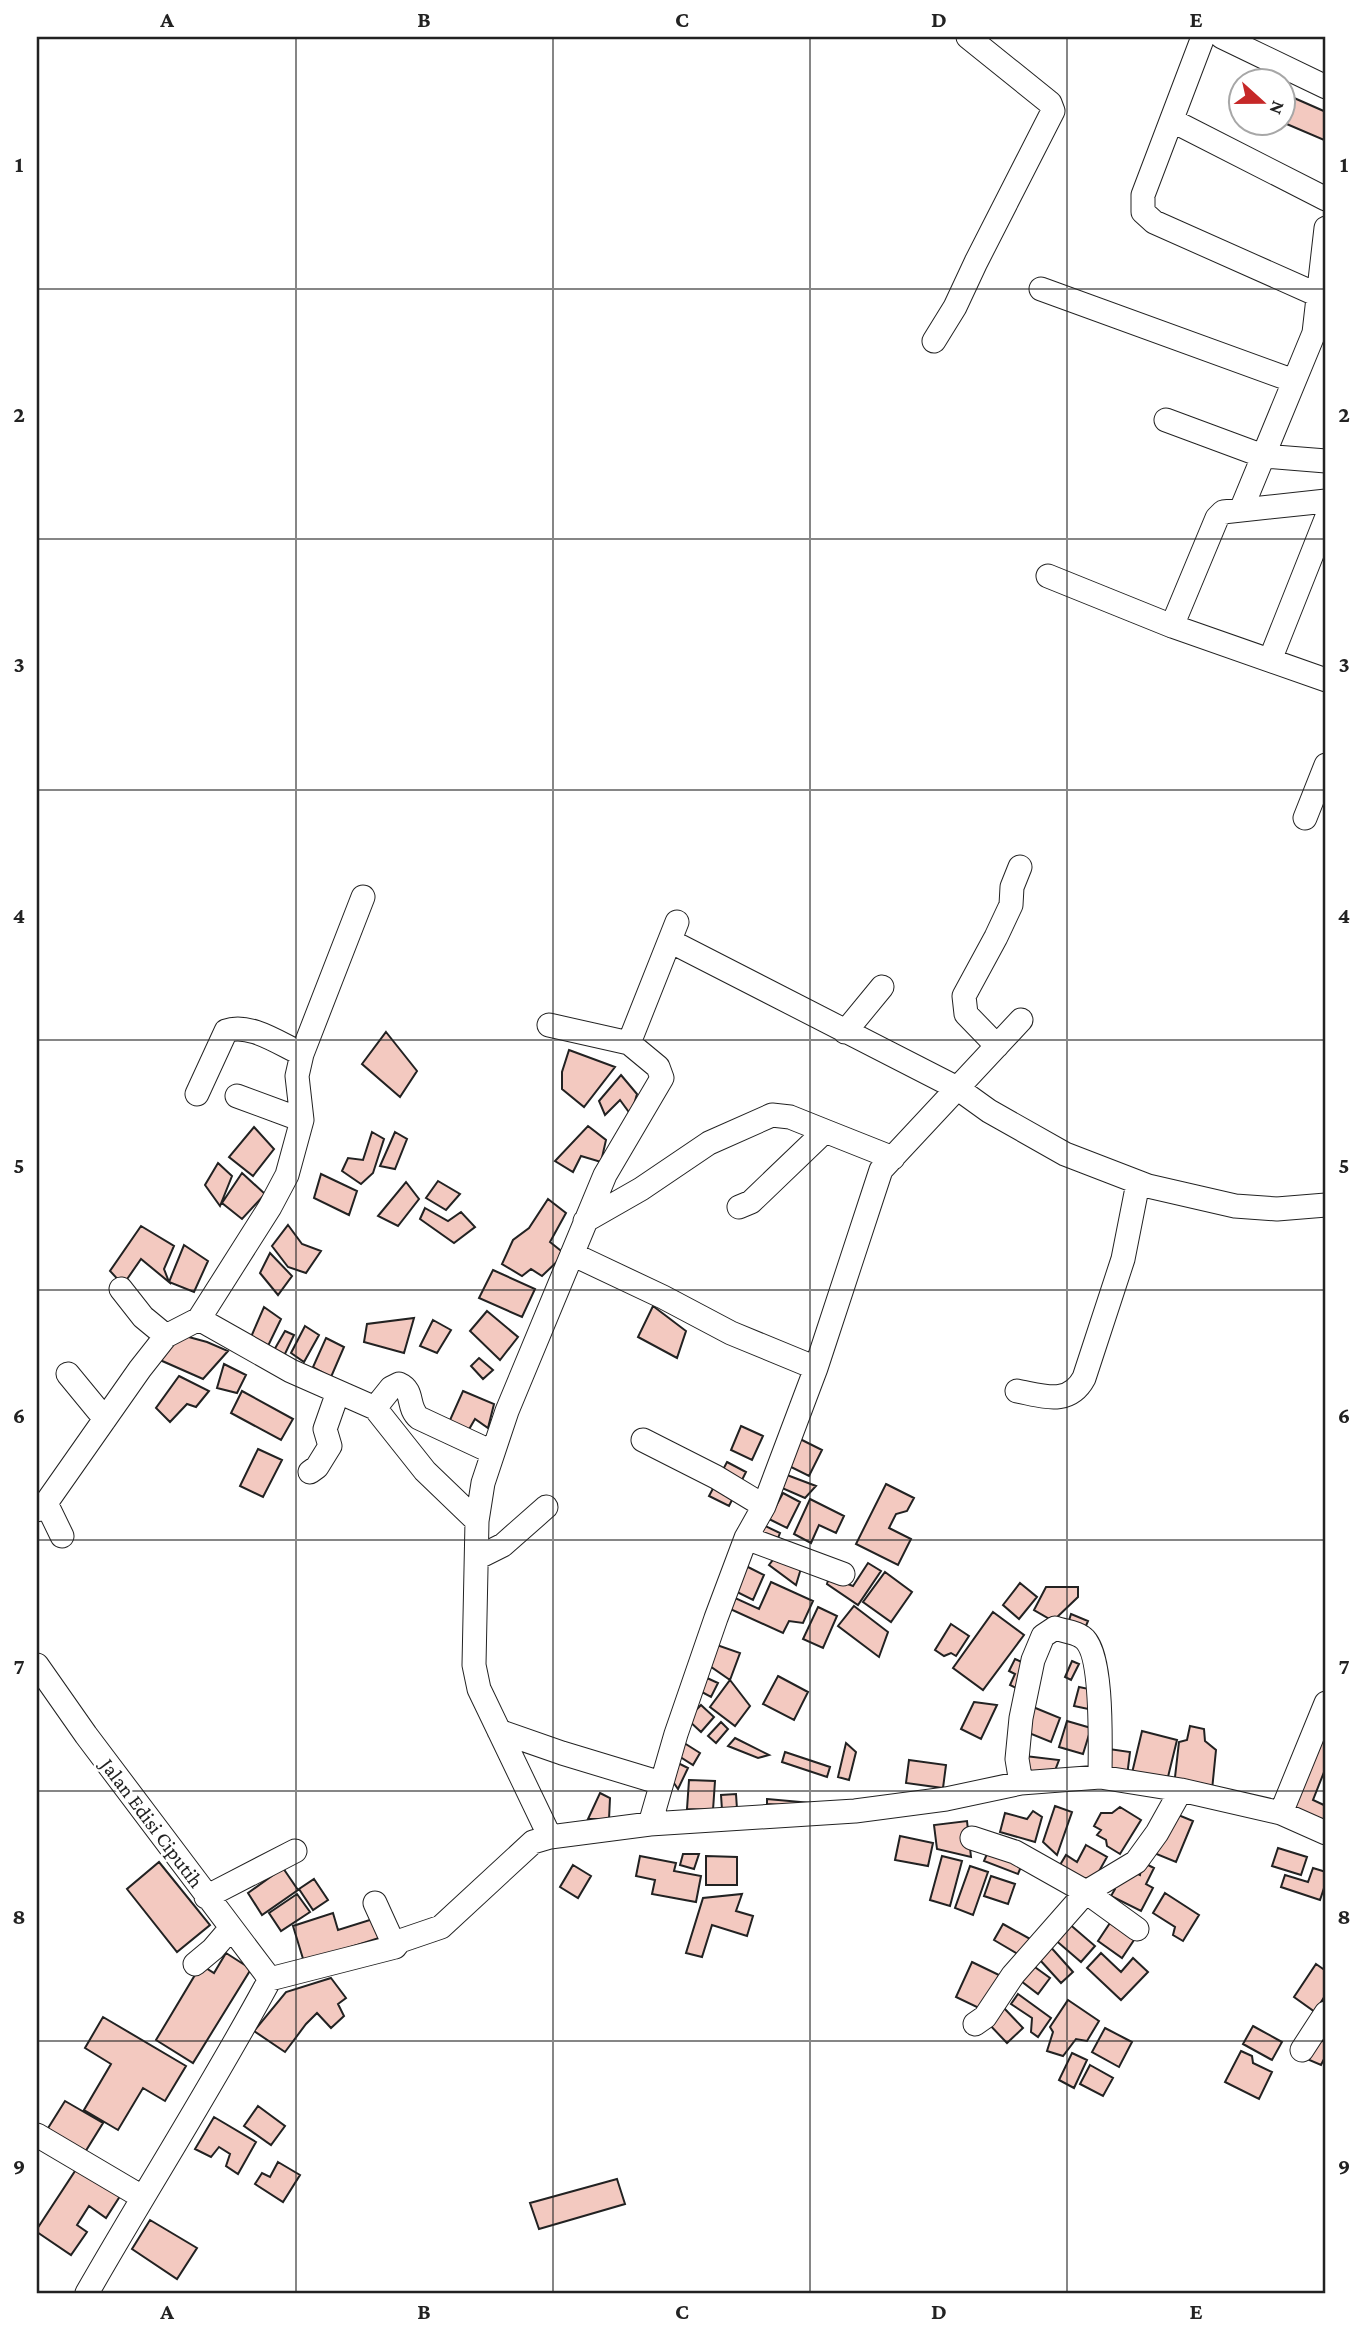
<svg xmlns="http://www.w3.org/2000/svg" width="1363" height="2330" font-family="'Crimson Pro',serif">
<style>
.building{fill:#f3c9c0;stroke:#222;stroke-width:2}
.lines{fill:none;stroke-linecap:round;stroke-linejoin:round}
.minor-casing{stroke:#222;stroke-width:25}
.minor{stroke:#fff;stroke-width:23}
.grid{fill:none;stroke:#222;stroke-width:2;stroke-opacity:0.55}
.labels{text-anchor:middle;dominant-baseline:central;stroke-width:5;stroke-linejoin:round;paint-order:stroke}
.street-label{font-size:21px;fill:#222;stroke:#fff}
.neatline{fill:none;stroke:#222;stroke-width:2.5}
.grid-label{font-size:23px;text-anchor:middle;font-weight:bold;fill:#222}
</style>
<rect width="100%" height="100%" fill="#fff"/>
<!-- building -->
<path class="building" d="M 1285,94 L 1326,112 L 1326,135 L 1324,140 L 1282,122 L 1282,101 Z
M 386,1032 L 417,1071 L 400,1097 L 362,1064 Z
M 569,1050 L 615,1067 L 584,1107 L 562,1089 L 562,1072 Z
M 621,1075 L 637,1094 L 631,1115 L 620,1100 L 605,1115 L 599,1101 Z
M 588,1126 L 606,1140 L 601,1162 L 581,1156 L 573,1172 L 555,1161 Z
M 254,1127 L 274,1149 L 253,1176 L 229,1157 Z
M 372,1132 L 384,1139 L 373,1173 L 361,1184 L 342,1171 L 348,1158 L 363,1160 Z
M 395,1132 L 407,1139 L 395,1169 L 380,1166 Z
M 218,1163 L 232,1176 L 220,1206 L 205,1185 Z
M 242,1173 L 265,1194 L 242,1219 L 222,1203 Z
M 321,1174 L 357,1191 L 349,1215 L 314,1198 Z
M 438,1181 L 460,1194 L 446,1210 L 426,1198 Z
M 406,1182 L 419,1199 L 398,1226 L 378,1216 Z
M 548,1199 L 566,1213 L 550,1242 L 565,1254 L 542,1276 L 531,1269 L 522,1276 L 502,1264 L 513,1240 L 529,1228 Z
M 425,1208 L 448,1221 L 461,1212 L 475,1227 L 454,1243 L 420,1219 Z
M 288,1225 L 302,1244 L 321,1251 L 306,1273 L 288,1267 L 272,1246 Z
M 141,1226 L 174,1246 L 164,1269 L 169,1282 L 141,1259 L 123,1285 L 110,1271 Z
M 184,1245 L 208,1261 L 194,1292 L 169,1282 Z
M 270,1253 L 292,1276 L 278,1295 L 260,1273 Z
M 493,1270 L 535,1289 L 522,1317 L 479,1298 Z
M 653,1306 L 686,1331 L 677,1358 L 638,1337 Z
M 264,1307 L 281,1319 L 267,1348 L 251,1337 Z
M 487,1311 L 518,1337 L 500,1360 L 470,1331 Z
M 414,1318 L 404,1353 L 364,1342 L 367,1324 Z
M 433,1320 L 451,1330 L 437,1353 L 420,1346 Z
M 305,1326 L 319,1335 L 304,1362 L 291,1353 Z
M 285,1331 L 294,1335 L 283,1358 L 273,1352 Z
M 185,1336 L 207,1342 L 228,1351 L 203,1379 L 160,1360 L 175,1342 Z
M 326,1338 L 344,1347 L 331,1377 L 313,1367 Z
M 479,1358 L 493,1370 L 483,1379 L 471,1366 Z
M 224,1364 L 246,1375 L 237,1393 L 217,1388 Z
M 179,1376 L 209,1391 L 196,1407 L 187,1404 L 170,1422 L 156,1408 Z
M 242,1391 L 293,1419 L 281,1440 L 231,1413 Z
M 463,1391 L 494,1404 L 488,1428 L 475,1419 L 468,1431 L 450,1420 Z
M 741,1426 L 763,1436 L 752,1460 L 731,1450 Z
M 800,1439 L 822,1450 L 809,1476 L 787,1465 Z
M 258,1449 L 282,1460 L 263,1497 L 240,1486 Z
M 727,1462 L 746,1472 L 729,1506 L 709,1496 Z
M 787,1475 L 816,1486 L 805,1498 L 782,1488 Z
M 886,1484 L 914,1498 L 907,1511 L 896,1514 L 889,1528 L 911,1539 L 898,1565 L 856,1544 Z
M 783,1493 L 800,1502 L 787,1528 L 769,1519 Z
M 810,1499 L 844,1516 L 836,1533 L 819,1525 L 811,1543 L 794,1534 Z
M 761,1524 L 780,1533 L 776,1543 L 757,1535 Z
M 776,1556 L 802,1565 L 796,1585 L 769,1565 Z
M 868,1563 L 881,1571 L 858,1605 L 827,1584 L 829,1577 L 853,1586 Z
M 746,1566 L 764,1575 L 753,1600 L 735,1591 Z
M 885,1572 L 912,1592 L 891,1622 L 863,1602 Z
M 771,1582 L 813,1601 L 803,1623 L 789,1621 L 783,1633 L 728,1608 L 733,1597 L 759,1609 Z
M 1020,1583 L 1037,1597 L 1019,1619 L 1003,1605 Z
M 1046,1587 L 1078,1587 L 1078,1597 L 1053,1621 L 1034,1610 Z
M 854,1606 L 888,1632 L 879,1657 L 838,1626 Z
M 818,1607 L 837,1616 L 823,1648 L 803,1639 Z
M 993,1612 L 1024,1635 L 983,1690 L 953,1668 Z
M 1071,1614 L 1088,1621 L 1083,1633 L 1067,1627 Z
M 951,1624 L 969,1636 L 956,1656 L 951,1653 L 944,1656 L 935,1650 Z
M 714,1644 L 740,1653 L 730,1680 L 707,1664 Z
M 1015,1659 L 1030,1666 L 1018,1689 L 1010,1685 L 1015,1674 L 1009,1671 Z
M 1072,1661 L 1079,1664 L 1071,1680 L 1065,1677 Z
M 778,1676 L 808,1692 L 794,1720 L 763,1704 Z
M 707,1678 L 718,1683 L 711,1697 L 700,1691 Z
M 730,1680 L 750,1706 L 735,1726 L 710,1707 Z
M 1079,1687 L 1089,1689 L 1093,1710 L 1074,1706 Z
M 974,1702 L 997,1705 L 981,1739 L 961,1729 Z
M 701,1705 L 714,1717 L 701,1732 L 687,1719 Z
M 1033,1707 L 1060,1718 L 1051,1742 L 1024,1731 Z
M 1326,1715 L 1326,1767 L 1313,1800 L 1326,1806 L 1326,1826 L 1288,1811 Z
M 1067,1721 L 1091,1728 L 1083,1754 L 1059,1747 Z
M 721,1722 L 728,1729 L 716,1743 L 708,1736 Z
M 1190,1726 L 1204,1729 L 1205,1741 L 1216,1750 L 1212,1790 L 1174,1786 L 1179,1742 L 1187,1740 Z
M 1142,1731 L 1177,1740 L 1167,1781 L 1132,1773 Z
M 735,1738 L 769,1755 L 758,1758 L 728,1746 Z
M 681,1741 L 700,1753 L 693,1765 L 674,1753 Z
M 846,1743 L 856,1752 L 849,1780 L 838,1777 Z
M 1109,1749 L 1130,1752 L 1127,1776 L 1106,1773 Z
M 785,1752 L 830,1767 L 827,1777 L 782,1762 Z
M 1025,1756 L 1059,1760 L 1054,1773 L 1028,1778 Z
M 909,1760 L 946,1765 L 943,1788 L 906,1783 Z
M 676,1762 L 688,1768 L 678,1789 L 669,1776 Z
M 689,1780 L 715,1781 L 713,1810 L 687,1809 Z
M 600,1793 L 610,1798 L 609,1819 L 588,1819 Z
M 736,1794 L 737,1809 L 722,1810 L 721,1795 Z
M 767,1799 L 812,1803 L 807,1807 L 767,1804 Z
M 1055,1806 L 1072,1812 L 1057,1855 L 1043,1842 Z
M 1120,1807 L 1141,1820 L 1120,1854 L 1107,1846 L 1106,1840 L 1097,1835 L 1101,1830 L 1094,1826 L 1101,1813 L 1112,1813 Z
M 1033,1811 L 1042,1817 L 1035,1842 L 1000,1832 L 1005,1813 L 1027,1819 Z
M 1171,1812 L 1193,1821 L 1176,1862 L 1154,1853 Z
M 967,1821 L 971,1857 L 937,1849 L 934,1825 Z
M 900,1836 L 933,1843 L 928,1866 L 895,1860 Z
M 1086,1845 L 1107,1857 L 1089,1889 L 1057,1870 L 1066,1855 L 1077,1862 Z
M 1278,1848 L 1307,1857 L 1301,1875 L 1272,1866 Z
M 989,1849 L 1023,1862 L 1018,1874 L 984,1861 Z
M 683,1854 L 699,1854 L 694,1869 L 680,1865 Z
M 640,1856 L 676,1863 L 674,1871 L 701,1876 L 696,1902 L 652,1894 L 655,1880 L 636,1876 Z
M 706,1856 L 737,1857 L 737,1885 L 706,1885 Z
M 942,1856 L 962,1861 L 950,1906 L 930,1900 Z
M 159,1862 L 210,1925 L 177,1952 L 127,1889 Z
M 1142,1862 L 1154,1868 L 1146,1884 L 1153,1888 L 1141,1911 L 1111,1896 L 1115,1889 L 1114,1884 L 1134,1872 L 1140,1875 Z
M 573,1865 L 591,1876 L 578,1898 L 560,1887 Z
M 970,1866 L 988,1872 L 973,1915 L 955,1908 Z
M 283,1868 L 298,1890 L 262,1915 L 248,1893 Z
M 1313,1868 L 1326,1872 L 1326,1882 L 1320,1900 L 1281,1887 L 1285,1875 L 1308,1882 Z
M 991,1876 L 1015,1884 L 1008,1904 L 984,1896 Z
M 314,1879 L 328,1900 L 313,1910 L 299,1889 Z
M 1165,1893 L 1199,1915 L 1183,1941 L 1173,1935 L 1175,1927 L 1153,1913 Z
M 297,1894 L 310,1912 L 281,1931 L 269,1913 Z
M 742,1894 L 736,1911 L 753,1916 L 747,1936 L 712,1925 L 702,1957 L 686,1953 L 703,1898 Z
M 333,1913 L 338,1930 L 373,1919 L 379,1938 L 304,1962 L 293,1926 Z
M 1067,1922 L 1095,1946 L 1081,1962 L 1053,1938 Z
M 1110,1923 L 1134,1940 L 1122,1958 L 1098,1941 Z
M 1003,1924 L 1032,1940 L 1023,1957 L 994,1940 Z
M 1048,1944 L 1073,1972 L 1061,1983 L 1040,1960 Z
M 226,1953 L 251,1969 L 193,2063 L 156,2040 L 201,1965 L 214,1973 Z
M 1101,1953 L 1121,1972 L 1133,1958 L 1148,1972 L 1121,2000 L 1087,1968 Z
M 972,1962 L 999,1975 L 983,2010 L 956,1997 Z
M 1316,1964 L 1326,1971 L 1326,1994 L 1315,2012 L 1294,1997 Z
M 1032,1965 L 1050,1978 L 1038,1994 L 1021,1981 Z
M 331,1978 L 346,1998 L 338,2004 L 344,2016 L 331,2028 L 317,2013 L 306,2024 L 285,2052 L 254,2031 L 286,1992 Z
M 1018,1994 L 1051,2018 L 1038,2037 L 1031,2032 L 1032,2018 L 1011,2004 Z
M 1068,2000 L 1099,2021 L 1087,2041 L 1076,2039 L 1063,2056 L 1047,2051 L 1053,2032 L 1050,2027 Z
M 1003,2007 L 1023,2028 L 1007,2043 L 987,2022 Z
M 103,2017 L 186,2066 L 165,2101 L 143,2088 L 118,2130 L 84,2110 L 111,2064 L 85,2048 Z
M 1253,2026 L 1282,2042 L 1272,2060 L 1243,2044 Z
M 1105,2028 L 1132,2042 L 1119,2067 L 1092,2052 Z
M 1317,2038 L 1326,2043 L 1326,2055 L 1321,2065 L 1307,2059 Z
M 1241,2051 L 1252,2056 L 1253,2063 L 1272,2072 L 1259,2099 L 1225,2082 Z
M 1072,2053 L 1087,2060 L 1074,2088 L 1059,2080 Z
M 1090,2065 L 1113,2078 L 1103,2096 L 1080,2084 Z
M 65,2101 L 103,2123 L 82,2157 L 45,2133 Z
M 258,2106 L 285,2126 L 271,2145 L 244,2126 Z
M 214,2117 L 256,2142 L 238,2174 L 226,2166 L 230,2154 L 219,2147 L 211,2157 L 195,2149 Z
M 278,2162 L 300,2175 L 283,2202 L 255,2184 L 262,2173 L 270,2177 Z
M 79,2165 L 122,2193 L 106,2218 L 89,2206 L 77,2225 L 87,2232 L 71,2255 L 37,2232 L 37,2229 Z
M 617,2179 L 625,2204 L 539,2229 L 530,2203 Z
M 150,2220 L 197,2248 L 177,2279 L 132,2249 Z"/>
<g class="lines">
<!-- minor casing -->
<g class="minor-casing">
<path id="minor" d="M 1203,37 L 1143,195 L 1143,212 L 1154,222 L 1318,295
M 1222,37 L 1326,87
M 1173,121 L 1326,199
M 1041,289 L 1294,381
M 934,341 L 955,307 L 976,262 L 1053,111 L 1050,103 L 968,37
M 1166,420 L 1263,456 L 1326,461
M 1326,501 L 1223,512 L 1217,518 L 1172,626 L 1326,680
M 1241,510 L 1314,333 L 1326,228
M 1048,576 L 1172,626
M 1270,660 L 1326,519
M 1305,818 L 1326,765
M 670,941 L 957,1088 L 989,1111 L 1065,1154 L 1148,1186 L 1235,1206 L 1277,1209 L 1326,1205
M 549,1025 L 629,1043 L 658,1067 L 662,1078 L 605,1175 L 507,1411 L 483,1483 L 477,1521 L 474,1665 L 479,1689 L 550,1837
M 845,1032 L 882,987
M 629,1043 L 677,922
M 997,1046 L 966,1014 L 964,996 L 996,937 L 1011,905 L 1012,887 L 1020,867
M 197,1094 L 226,1031 C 249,1022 280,1044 302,1054
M 237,1096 L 302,1120
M 739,1207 L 751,1202 L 825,1131 L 893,1158
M 585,1221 L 641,1189 L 709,1143 L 772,1115 L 790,1117 L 825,1131
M 572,1254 L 663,1297 L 731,1333 L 816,1368
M 121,1289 L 143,1317 L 166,1336
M 199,1319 L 270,1207 L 287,1175 L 302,1120 L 297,1076 L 302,1054 L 363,897
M 68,1374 L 105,1419
M 1017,1391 C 1044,1396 1069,1406 1084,1378 L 1123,1259 L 1138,1183
M 375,1408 L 391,1388 L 399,1384 C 415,1391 406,1407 419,1418 L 492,1452
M 643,1440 L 716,1477 L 764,1506
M 310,1472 L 317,1467 L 330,1446 L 325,1429 L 338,1392
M 46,1503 L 62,1536
M 37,1510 L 46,1503 L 140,1369 L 166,1336 L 199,1319 L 291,1371 L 375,1408 L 425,1471 L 477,1521
M 746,1538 L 843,1574
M 477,1558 L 503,1545 L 546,1507
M 37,1665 L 86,1735 L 270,1979
M 499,1731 L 562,1753 L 661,1783
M 1021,1783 L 1017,1759 L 1021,1718 L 1033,1660 L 1043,1636 L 1055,1628 C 1063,1631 1075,1632 1082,1637 C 1104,1651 1100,1750 1100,1777
M 1281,1813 L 1326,1703
M 650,1824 L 676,1734 L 716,1618 L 746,1538 L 764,1506 L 816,1368 L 881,1170 L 1021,1020
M 972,1838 L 1015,1852 L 1086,1892 L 1137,1929
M 206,1897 L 295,1851
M 375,1903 L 395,1947
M 195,1964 L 213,1949 L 231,1928
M 975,2024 L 985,2017 L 1013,1975 L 1086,1892 L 1136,1862 L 1157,1833 L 1181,1790
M 1302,2050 L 1326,2013
M 37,2135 L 142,2197
M 87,2293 C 147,2188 213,2085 270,1979 L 395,1947 L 400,1941 L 441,1927 L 533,1842 L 550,1837 L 650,1824 L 855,1811 L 946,1799 L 1021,1783 L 1100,1777 L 1181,1790 L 1281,1813 L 1326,1833"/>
</g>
<!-- minor -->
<use href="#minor" class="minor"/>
</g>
<!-- grid -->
<path class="grid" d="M 296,37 L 296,2293M 553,37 L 553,2293M 810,37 L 810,2293M 1067,37 L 1067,2293M 37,289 L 1326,289M 37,539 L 1326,539M 37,790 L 1326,790M 37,1040 L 1326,1040M 37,1290 L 1326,1290M 37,1540 L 1326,1540M 37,1791 L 1326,1791M 37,2041 L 1326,2041"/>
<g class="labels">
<!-- street labels -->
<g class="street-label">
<text transform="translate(152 1823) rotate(53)">Jalan Edisi Ciputih</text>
</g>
</g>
<!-- border -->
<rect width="1363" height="2330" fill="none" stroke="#ffffff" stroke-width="77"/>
<!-- north arrow -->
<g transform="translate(1262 102) rotate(111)"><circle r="33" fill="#ffffff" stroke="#a7a7a7" stroke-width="2"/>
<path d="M0-5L12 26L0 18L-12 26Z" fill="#c62828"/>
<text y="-10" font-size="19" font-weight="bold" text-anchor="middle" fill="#222222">N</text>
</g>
<rect x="38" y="38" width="1286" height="2254" class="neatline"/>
<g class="grid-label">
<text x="167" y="27">A</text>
<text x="424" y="27">B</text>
<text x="682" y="27">C</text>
<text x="939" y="27">D</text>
<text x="1196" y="27">E</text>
<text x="19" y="172">1</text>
<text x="1344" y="172">1</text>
<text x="19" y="422">2</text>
<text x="1344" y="422">2</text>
<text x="19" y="672">3</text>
<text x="1344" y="672">3</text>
<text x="19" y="923">4</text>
<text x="1344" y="923">4</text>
<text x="19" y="1173">5</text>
<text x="1344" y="1173">5</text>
<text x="19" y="1423">6</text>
<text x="1344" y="1423">6</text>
<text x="19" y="1674">7</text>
<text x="1344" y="1674">7</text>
<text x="19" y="1924">8</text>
<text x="1344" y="1924">8</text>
<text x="19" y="2174">9</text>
<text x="1344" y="2174">9</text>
<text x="167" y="2319">A</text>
<text x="424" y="2319">B</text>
<text x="682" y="2319">C</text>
<text x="939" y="2319">D</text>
<text x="1196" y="2319">E</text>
</g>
</svg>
